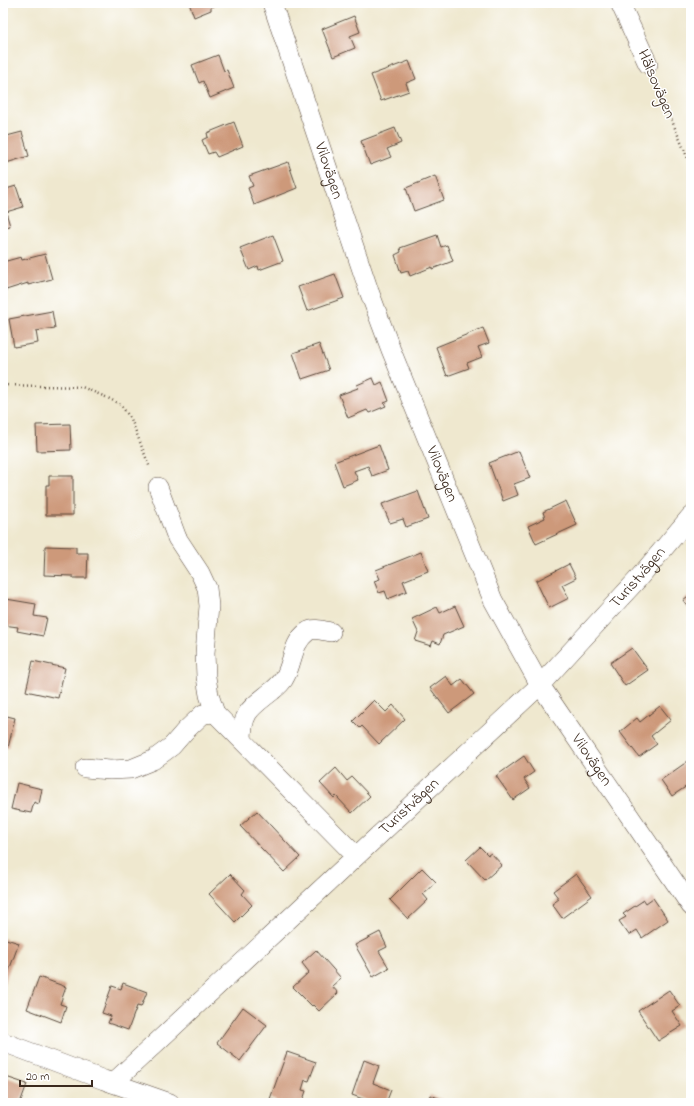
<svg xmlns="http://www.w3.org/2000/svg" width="694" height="1106" font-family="'Indie Flower',sans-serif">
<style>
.building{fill:#cd997a}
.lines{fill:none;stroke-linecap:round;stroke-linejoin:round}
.minor-casing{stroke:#564639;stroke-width:20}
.path{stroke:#564639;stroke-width:2.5;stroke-dasharray:1 3;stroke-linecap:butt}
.minor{stroke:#fff;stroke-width:19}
.labels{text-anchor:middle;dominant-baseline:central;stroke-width:3;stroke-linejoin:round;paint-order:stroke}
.street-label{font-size:16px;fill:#3b2a1e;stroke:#fff}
</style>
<rect width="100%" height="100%" fill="#fff"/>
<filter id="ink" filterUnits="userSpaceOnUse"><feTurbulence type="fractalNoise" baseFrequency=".025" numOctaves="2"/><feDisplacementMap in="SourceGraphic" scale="8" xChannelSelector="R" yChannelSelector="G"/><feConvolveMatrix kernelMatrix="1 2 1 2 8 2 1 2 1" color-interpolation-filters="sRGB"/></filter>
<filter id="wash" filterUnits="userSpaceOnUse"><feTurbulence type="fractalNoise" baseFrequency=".012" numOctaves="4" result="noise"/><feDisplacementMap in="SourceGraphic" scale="16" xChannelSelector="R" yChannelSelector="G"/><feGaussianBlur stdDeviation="0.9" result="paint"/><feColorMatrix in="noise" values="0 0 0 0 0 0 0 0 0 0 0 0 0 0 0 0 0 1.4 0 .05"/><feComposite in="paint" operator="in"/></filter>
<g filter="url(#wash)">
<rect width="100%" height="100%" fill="#efe8cf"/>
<g id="blocks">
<!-- building -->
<path class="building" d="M 189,3 L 220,3 L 211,7 L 211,10 L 194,17 Z
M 354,16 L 360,32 L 350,36 L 355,48 L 333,57 L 322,29 Z
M 218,55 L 224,71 L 227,70 L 234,88 L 210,98 L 203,81 L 199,83 L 192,65 Z
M 409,61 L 416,79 L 406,83 L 409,91 L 381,101 L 371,75 Z
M 234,122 L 243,146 L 217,157 L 214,152 L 208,154 L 202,140 L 208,137 L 207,133 Z
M 395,128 L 401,143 L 387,149 L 391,157 L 370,165 L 361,141 Z
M 22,132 L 29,156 L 3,164 L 3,137 Z
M 288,162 L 297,188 L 254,205 L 248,188 L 253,186 L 249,176 Z
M 435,176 L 444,200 L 414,211 L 406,188 Z
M 16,186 L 23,207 L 6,212 L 10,226 L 3,228 L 3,190 Z
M 273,235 L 283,261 L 259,270 L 258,266 L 249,270 L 240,248 Z
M 437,235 L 441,247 L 447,245 L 453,261 L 432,269 L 432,267 L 410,276 L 408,271 L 401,273 L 395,255 L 401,252 L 400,248 Z
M 45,254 L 52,279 L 28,285 L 28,283 L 6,290 L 3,279 L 3,262 L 21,257 L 22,260 Z
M 335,274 L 344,298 L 307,311 L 298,287 Z
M 52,311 L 55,328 L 36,331 L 38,343 L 14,347 L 9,319 Z
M 483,328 L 489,343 L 478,347 L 482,357 L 467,363 L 469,368 L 447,376 L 436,347 Z
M 319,344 L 329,370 L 302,379 L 293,353 Z
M 373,378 L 376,385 L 382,382 L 389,401 L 384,403 L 386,406 L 369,413 L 367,410 L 348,418 L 339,395 L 358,388 L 357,385 Z
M 70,424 L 71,450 L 37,451 L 36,425 Z
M 379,445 L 388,470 L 372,476 L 368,466 L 354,471 L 358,480 L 343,486 L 334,462 Z
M 519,451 L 530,478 L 514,484 L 518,495 L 503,501 L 489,463 Z
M 49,476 L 73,476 L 73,515 L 46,515 L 46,485 L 49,485 Z
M 418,491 L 428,519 L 406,527 L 403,519 L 390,523 L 382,504 Z
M 566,501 L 577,525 L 536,544 L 528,526 L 545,518 L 543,512 Z
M 45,546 L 76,547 L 76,553 L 88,553 L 87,578 L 73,578 L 73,576 L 44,575 Z
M 421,552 L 428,571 L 403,581 L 407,591 L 388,599 L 385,591 L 379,593 L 374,581 L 380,579 L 376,570 Z
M 569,564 L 576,578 L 562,585 L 569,598 L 549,608 L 536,581 Z
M 691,594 L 691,611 L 683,600 Z
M 6,599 L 36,604 L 34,616 L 47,618 L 43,636 L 17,631 L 18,627 L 3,625 L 3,605 L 5,606 Z
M 455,606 L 464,626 L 443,635 L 440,644 L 433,641 L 431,646 L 415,641 L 418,632 L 412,619 L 437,607 L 440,613 Z
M 632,648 L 648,670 L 625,686 L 610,663 Z
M 33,661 L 65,668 L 58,698 L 26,691 Z
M 446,676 L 453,686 L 462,679 L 474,694 L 449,713 L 430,688 Z
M 374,700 L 386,712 L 393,705 L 405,719 L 379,744 L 362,726 L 360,728 L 353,721 Z
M 660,706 L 671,720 L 651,736 L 657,744 L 639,757 L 620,732 L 637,718 L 640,722 Z
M 3,715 L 15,718 L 8,748 L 3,747 Z
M 524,756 L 534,772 L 524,779 L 530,788 L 513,800 L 496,776 Z
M 691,759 L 691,791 L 687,786 L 672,796 L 661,780 Z
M 336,768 L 347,781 L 352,777 L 370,796 L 352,813 L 336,796 L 334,798 L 320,783 Z
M 17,783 L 42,789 L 39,804 L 34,802 L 31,813 L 11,809 Z
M 257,811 L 300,857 L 284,872 L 240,826 Z
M 480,847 L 488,855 L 491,853 L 502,865 L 485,880 L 466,860 Z
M 422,868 L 436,882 L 423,894 L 428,900 L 408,919 L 390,900 Z
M 230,874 L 245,890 L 242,894 L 252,905 L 235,922 L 209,894 Z
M 576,874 L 592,896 L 562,918 L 552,904 L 559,899 L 553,891 Z
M 653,898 L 668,920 L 642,938 L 637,930 L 629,935 L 619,921 L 626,917 L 623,914 L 644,900 L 646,903 Z
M 380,932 L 387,947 L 379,951 L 389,968 L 373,977 L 355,945 Z
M 3,938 L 19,943 L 3,987 Z
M 316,950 L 341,978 L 332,986 L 338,993 L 319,1011 L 313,1005 L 312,1006 L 293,987 L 309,972 L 302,963 Z
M 39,977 L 66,987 L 60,1004 L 66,1006 L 61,1022 L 27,1009 Z
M 123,983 L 147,992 L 141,1007 L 137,1006 L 128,1030 L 108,1023 L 111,1016 L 102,1013 L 112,986 L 121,989 Z
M 669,990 L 680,1006 L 672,1011 L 682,1026 L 658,1041 L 638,1011 Z
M 243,1007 L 267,1025 L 240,1061 L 217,1043 Z
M 287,1052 L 316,1062 L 309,1081 L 305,1080 L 302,1090 L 306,1091 L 302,1103 L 282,1103 L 270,1099 Z
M 364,1060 L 379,1066 L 373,1083 L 391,1090 L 386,1103 L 374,1103 L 352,1095 Z
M 3,1076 L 27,1084 L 20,1103 L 3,1103 Z
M 430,1095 L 452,1103 L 427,1103 Z"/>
</g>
</g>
<g filter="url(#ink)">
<use href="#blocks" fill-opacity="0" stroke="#564639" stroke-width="1"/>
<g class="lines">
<!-- minor casing -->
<g class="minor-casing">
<g id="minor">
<path id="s1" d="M 272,3 L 369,291 L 391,350 L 493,600 L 540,685 L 691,906"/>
<path d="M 620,3 L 648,64"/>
<path d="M 158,487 L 177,538 L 200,573 L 207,588 L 209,606 L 205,653 L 206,677 L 209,695 L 215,713 L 356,856"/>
<path d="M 242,740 C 242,711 251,708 272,691 C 278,686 283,682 286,675 C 293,661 293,642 307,632 C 313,627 325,631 331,632"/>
<path d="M 85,768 L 110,770 L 131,769 L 153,760 L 172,746 L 185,731 L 203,714 L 215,713"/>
<path d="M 3,1042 L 104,1080 L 170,1103"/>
<path id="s2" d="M 113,1083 L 540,685 L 637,580 L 691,516"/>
</g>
</g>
<!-- path -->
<path class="path" d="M 656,83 L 691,166
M 3,385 L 82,387 L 108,398 L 121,405 L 131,419 L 150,468"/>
<!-- minor -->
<use href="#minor" class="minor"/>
</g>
</g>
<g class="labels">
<!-- street labels -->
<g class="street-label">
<text transform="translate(656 84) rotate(67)">Hälsovägen</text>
<text stroke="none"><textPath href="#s1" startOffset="177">Vilovägen</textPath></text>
<text stroke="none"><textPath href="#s1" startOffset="501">Vilovägen</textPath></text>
<text stroke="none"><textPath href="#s2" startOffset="729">Turistvägen</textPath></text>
<text stroke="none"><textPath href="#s1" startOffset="825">Vilovägen</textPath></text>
<text stroke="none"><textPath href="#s2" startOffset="405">Turistvägen</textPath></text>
</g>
</g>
<!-- margin -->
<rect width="694" height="1106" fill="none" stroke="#fff" stroke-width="16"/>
<!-- scale -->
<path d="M20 1080v6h72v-6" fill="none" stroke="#3b2a1e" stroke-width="2"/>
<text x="26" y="1080" font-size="12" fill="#3b2a1e" stroke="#ffffff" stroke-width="3" paint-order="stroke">20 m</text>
</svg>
